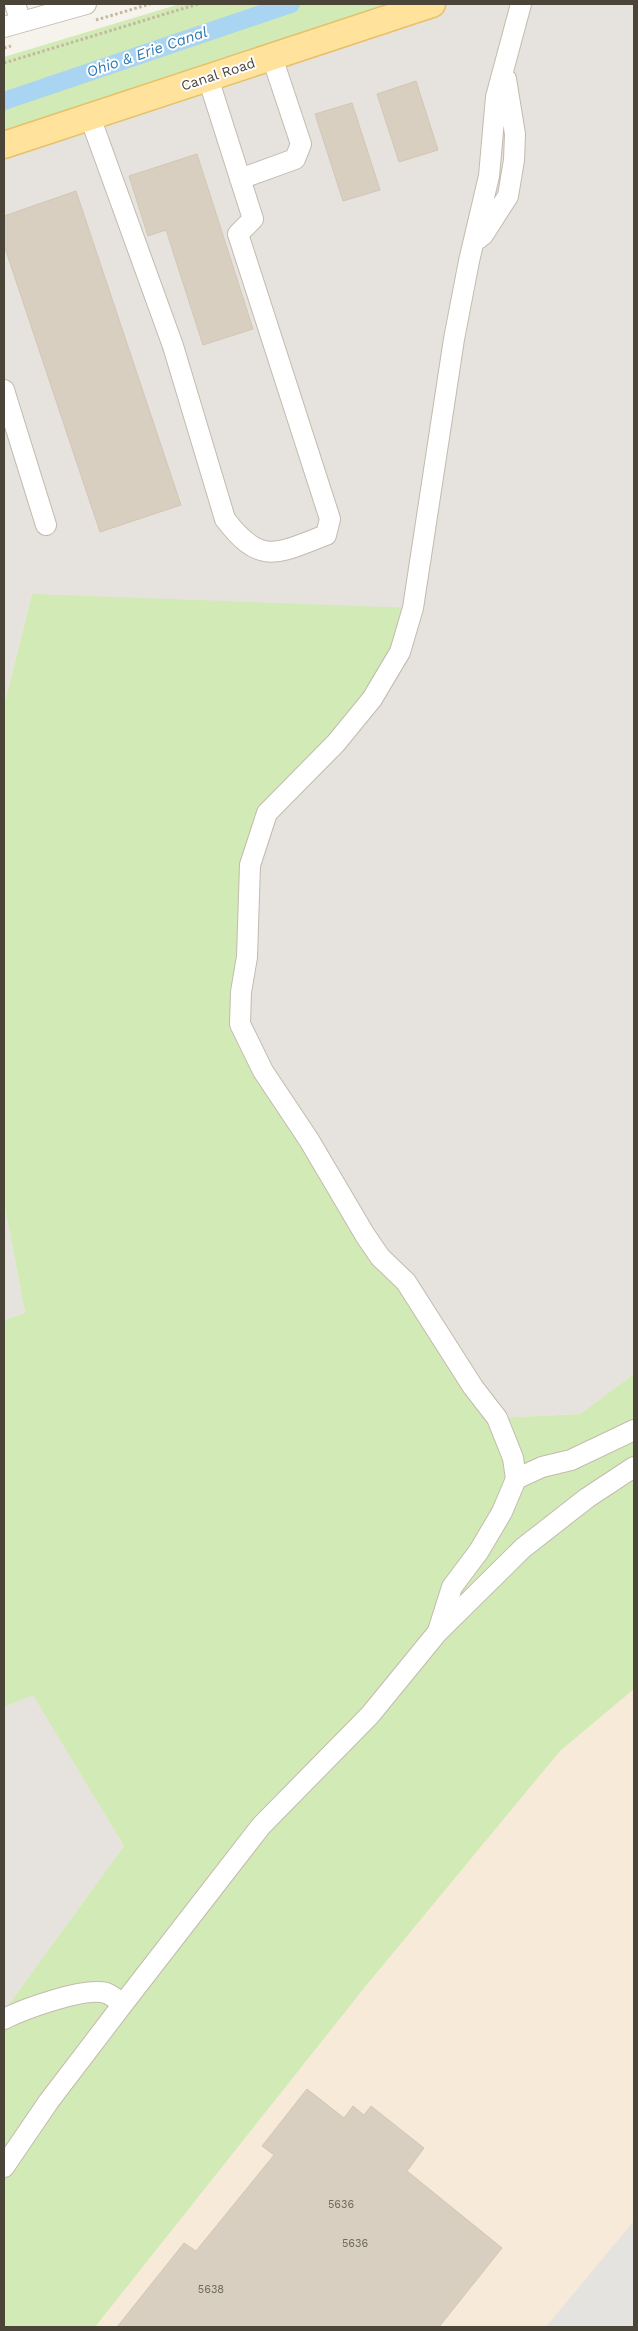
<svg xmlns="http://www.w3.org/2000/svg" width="638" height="2331" font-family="'Work Sans',sans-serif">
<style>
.commercial{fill:#f7ead8}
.industrial{fill:#e6e2dd}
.green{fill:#d2eab5}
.parking{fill:#e5e3e0}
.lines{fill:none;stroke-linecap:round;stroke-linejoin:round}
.canal{stroke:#a9d4f2;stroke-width:18}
.building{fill:#d8cfc1;stroke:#d3c7b4}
.minor-casing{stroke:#c2bbae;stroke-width:22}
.major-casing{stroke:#e6c16a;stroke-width:29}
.path{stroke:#c4b79f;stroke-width:3;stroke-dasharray:2.5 2.5;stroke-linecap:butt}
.minor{stroke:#fff;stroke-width:20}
.major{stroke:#ffe39c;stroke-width:26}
.labels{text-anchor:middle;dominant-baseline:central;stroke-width:4;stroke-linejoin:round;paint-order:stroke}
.number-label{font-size:11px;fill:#6e675b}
.street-label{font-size:14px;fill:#4b4439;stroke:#fff}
.water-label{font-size:15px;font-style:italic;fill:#2e7ab2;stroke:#fff}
</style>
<rect width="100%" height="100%" fill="#f6f3ec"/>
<!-- commercial -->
<path class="commercial" d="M 634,1689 L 634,2327 L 95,2327 L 365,1987 L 560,1751 Z"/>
<!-- industrial -->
<path class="industrial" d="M 432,4 L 634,4 L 634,1374 L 580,1414 L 497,1418 L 309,1140 L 32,594 L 4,706 L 4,145 Z
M 4,1202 L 25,1313 L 4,1320 Z
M 33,1694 L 124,1846 L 4,2011 L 4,1707 Z"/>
<!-- green -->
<path class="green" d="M 180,4 L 396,4 L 259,50 L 4,130 L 4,57 Z
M 32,594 L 413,608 L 400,652 L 267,813 L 241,992 L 263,1071 L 497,1418 L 580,1414 L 634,1374 L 634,1689 L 560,1751 L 365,1987 L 95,2327 L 4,2327 L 4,2011 L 124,1846 L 33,1695 L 4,1707 L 4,1320 L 25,1313 L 4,1202 L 4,706 Z"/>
<!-- parking -->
<path class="parking" d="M 634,2221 L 634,2327 L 546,2327 Z"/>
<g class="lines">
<!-- canal -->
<path class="canal" d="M 4,101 L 291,4"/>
</g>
<!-- building -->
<path class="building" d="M 416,81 L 438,150 L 399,162 L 377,94 Z
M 352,103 L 380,190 L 343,201 L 315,114 Z
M 197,154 L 253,329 L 203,345 L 166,230 L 148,236 L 129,176 Z
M 76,191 L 181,505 L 100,532 L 4,245 L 4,216 Z
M 307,2089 L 344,2118 L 353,2106 L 364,2115 L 371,2106 L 424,2148 L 407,2171 L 502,2248 L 439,2327 L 117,2327 L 184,2243 L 196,2251 L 274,2155 L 262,2146 Z"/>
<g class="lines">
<!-- minor casing -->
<g class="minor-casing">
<path id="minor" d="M 15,4 L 21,22
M 4,27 L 86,4
M 90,117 L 173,346 L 225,519 C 261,567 278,553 326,535 L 330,519 L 238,234 L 253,219 L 208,78
M 240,179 L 295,159 L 301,144 L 272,57
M 478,239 L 483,235 L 508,196 L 514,160 L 515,134 L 506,79
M 4,390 L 46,525
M 516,1479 L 513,1458 L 497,1418 L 473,1387 L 406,1282 L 380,1257 L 365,1235 L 309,1140 L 263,1071 L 240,1024 L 241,992 L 247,957 L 250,865 L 267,813 L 336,743 L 372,699 L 400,652 L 413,608 L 454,339 L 469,261 L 489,176 L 496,97 L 521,4
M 438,1631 L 452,1587 L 479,1551 L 502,1512 L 516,1479 L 542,1467 L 571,1460 L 634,1430
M 4,2019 C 24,2009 84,1987 106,1993 C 112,1995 118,2001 123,2004
M 4,2167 L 49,2101 L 123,2004 L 261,1826 L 370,1715 L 437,1633 L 523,1548 L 587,1498 L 634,1467"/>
</g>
<!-- major casing -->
<g class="major-casing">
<path id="major" d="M 4,145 L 432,4"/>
</g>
<!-- path -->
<path class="path" d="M 96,20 L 150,4
M 4,48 L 11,46
M 4,63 L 198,4"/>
<!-- minor -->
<use href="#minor" class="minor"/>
<!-- major -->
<use href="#major" class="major"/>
</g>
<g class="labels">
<!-- number labels -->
<g class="number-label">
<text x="341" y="2204">5636</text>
<text x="355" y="2243">5636</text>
<text x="211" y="2289">5638</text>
</g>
<!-- street labels -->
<g class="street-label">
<text transform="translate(218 74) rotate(-18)">Canal Road</text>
</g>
<!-- water labels -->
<g class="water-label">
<text transform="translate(147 52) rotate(-19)">Ohio &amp; Erie Canal</text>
</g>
</g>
<!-- border -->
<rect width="638" height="2331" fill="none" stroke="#4b4439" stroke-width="10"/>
</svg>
